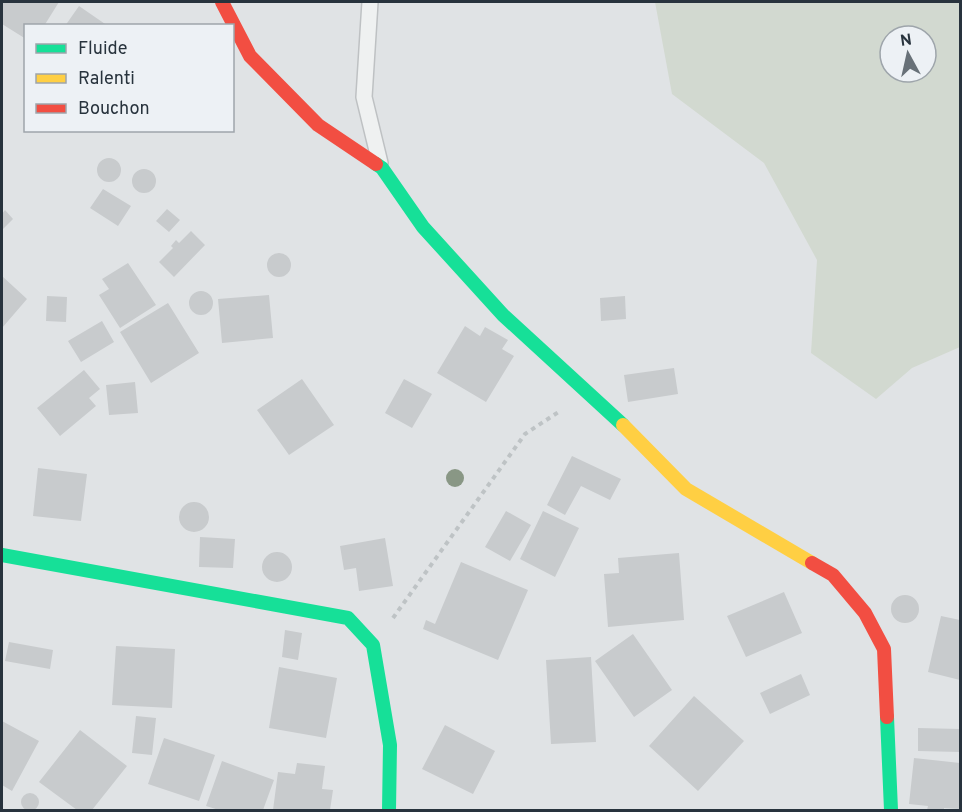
<svg xmlns="http://www.w3.org/2000/svg" width="962" height="812" font-family="Overpass,sans-serif">
<style>
.green{fill:#d2d9d0;fill-rule:evenodd}
.building{fill:#c8cbcd}
.lines{fill:none;stroke-linecap:round;stroke-linejoin:round}
.lane-casing{stroke:#bec1c3;stroke-width:18}
.path{stroke:#bec3c5;stroke-width:4;stroke-dasharray:4.5 4.5;stroke-linecap:butt}
.lane{stroke:#eff1f1;stroke-width:15}
.fast{stroke:#16e098;stroke-width:14}
.slow{stroke:#ffcf43;stroke-width:14}
.jam{stroke:#f24e42;stroke-width:14}
.tree{fill:#899785}
</style>
<rect width="100%" height="100%" fill="#e0e3e5"/>
<!-- green -->
<path class="green" d="M 655,2 L 960,2 L 960,347 L 912,368 L 876,399 L 811,353 L 817,260 L 764,163 L 672,94 ZM 890,36 L 926,36 L 926,72 L 890,72 Z"/>
<!-- building -->
<path class="building" d="M 2,2 L 59,2 L 44,26 L 26,26 L 26,39 L 2,24 Z
M 79,6 L 108,26 L 65,26 Z
M97 170a12 12 0 1 1 24 0a12 12 0 1 1-24 0Z
M132 181a12 12 0 1 1 24 0a12 12 0 1 1-24 0Z
M 103,189 L 131,206 L 118,226 L 90,208 Z
M 167,209 L 180,220 L 169,232 L 156,221 Z
M 5,210 L 13,219 L 2,230 L 2,214 Z
M 191,231 L 205,245 L 174,277 L 159,262 L 173,248 L 171,246 L 176,240 L 179,243 Z
M267 265a12 12 0 1 1 24 0a12 12 0 1 1-24 0Z
M 128,263 L 156,305 L 120,328 L 99,295 L 109,289 L 102,279 Z
M 2,276 L 27,299 L 2,328 Z
M189 303a12 12 0 1 1 24 0a12 12 0 1 1-24 0Z
M 269,295 L 273,338 L 222,343 L 218,299 Z
M 47,296 L 67,297 L 66,322 L 46,321 Z
M 625,296 L 626,319 L 601,321 L 600,298 Z
M 168,303 L 199,353 L 151,383 L 120,332 Z
M 102,321 L 114,342 L 81,362 L 68,341 Z
M 465,326 L 480,336 L 485,327 L 508,340 L 502,349 L 514,356 L 486,402 L 437,373 Z
M 674,368 L 678,394 L 628,402 L 624,375 Z
M 84,370 L 100,389 L 89,398 L 96,406 L 60,436 L 37,408 Z
M 302,379 L 334,425 L 289,455 L 257,410 Z
M 404,379 L 432,394 L 412,428 L 385,413 Z
M 135,382 L 138,413 L 109,415 L 106,385 Z
M 572,456 L 621,479 L 610,500 L 581,486 L 565,515 L 547,505 Z
M 38,468 L 87,474 L 81,521 L 33,516 Z
M179 517a15 15 0 1 1 30 0a15 15 0 1 1-30 0Z
M 506,511 L 531,525 L 510,561 L 485,547 Z
M 543,511 L 579,528 L 555,577 L 520,559 Z
M 200,537 L 235,539 L 233,568 L 199,567 Z
M 385,538 L 393,586 L 359,591 L 356,568 L 344,570 L 340,546 Z
M262 567a15 15 0 1 1 30 0a15 15 0 1 1-30 0Z
M 679,553 L 684,620 L 608,627 L 604,574 L 619,573 L 618,558 Z
M 461,562 L 528,590 L 498,660 L 423,629 L 426,620 L 435,624 Z
M 784,592 L 802,633 L 746,657 L 727,616 Z
M891 609a14 14 0 1 1 28 0a14 14 0 1 1-28 0Z
M 941,616 L 960,620 L 960,680 L 928,672 Z
M 285,630 L 302,633 L 298,660 L 282,657 Z
M 633,634 L 672,690 L 634,717 L 595,661 Z
M 9,642 L 53,650 L 50,669 L 5,661 Z
M 116,646 L 175,649 L 172,708 L 112,705 Z
M 591,657 L 596,742 L 551,744 L 546,660 Z
M 279,667 L 337,678 L 326,738 L 269,728 Z
M 801,674 L 810,695 L 770,714 L 760,693 Z
M 694,696 L 744,741 L 698,791 L 649,746 Z
M 136,716 L 156,718 L 152,755 L 132,753 Z
M 2,721 L 39,741 L 12,791 L 2,785 Z
M 445,725 L 495,751 L 473,794 L 422,769 Z
M 918,728 L 960,729 L 960,752 L 918,751 Z
M 80,730 L 127,766 L 92,810 L 77,810 L 39,782 Z
M 164,738 L 215,755 L 199,801 L 148,784 Z
M 914,758 L 960,763 L 960,809 L 944,808 L 944,810 L 927,810 L 928,806 L 909,804 Z
M 222,761 L 274,780 L 263,810 L 219,810 L 206,806 Z
M 297,763 L 325,766 L 322,789 L 333,790 L 330,810 L 273,810 L 278,772 L 295,774 Z
M21 802a9 9 0 1 1 18 0a9 9 0 1 1-18 0Z"/>
<g class="lines">
<!-- lane casing -->
<g class="lane-casing">
<path id="lane" d="M 370,2 L 364,97 L 380,163"/>
</g>
<!-- path -->
<path class="path" d="M 393,618 L 525,434 L 560,411"/>
<!-- lane -->
<use href="#lane" class="lane"/>
<!-- fast -->
<path class="fast" d="M 376,164 L 382,168 L 423,227 L 503,315 L 623,425
M 2,555 L 348,618 L 373,645 L 390,745 L 389,810
M 887,717 L 891,810"/>
<!-- slow -->
<path class="slow" d="M 623,425 L 686,489 L 812,563"/>
<!-- jam -->
<path class="jam" d="M 222,2 L 250,56 L 318,125 L 376,164
M 812,563 L 833,575 L 865,613 L 884,649 L 887,717"/>
</g>
<!-- trees -->
<circle class="tree" cx="455" cy="478" r="9"/>
<!-- border -->
<rect width="962" height="812" fill="none" stroke="#28333d" stroke-width="6"/>
<!-- legend -->
<rect x="24" y="24" width="210" height="108" fill="#edf1f5" stroke="#9ea5ab" stroke-width="1.5"/>
<rect x="36" y="44" width="30" height="9" fill="#16e098" stroke="#9ea5ab" stroke-width="1.5"/>
<text x="78" y="54" font-size="18" fill="#28333d">Fluide</text>
<rect x="36" y="74" width="30" height="9" fill="#ffcf43" stroke="#9ea5ab" stroke-width="1.5"/>
<text x="78" y="84" font-size="18" fill="#28333d">Ralenti</text>
<rect x="36" y="104" width="30" height="9" fill="#f24e42" stroke="#9ea5ab" stroke-width="1.5"/>
<text x="78" y="114" font-size="18" fill="#28333d">Bouchon</text>
<!-- north arrow -->
<g transform="translate(908 54) rotate(352)"><circle r="28" fill="#edf1f5" stroke="#9ea5ab" stroke-width="1.5"/>
<path d="M0-4.5L10 22L0 15L-10 22Z" fill="#687178"/>
<text y="-9" font-size="16" font-weight="bold" text-anchor="middle" fill="#28333d">N</text>
</g>
</svg>
